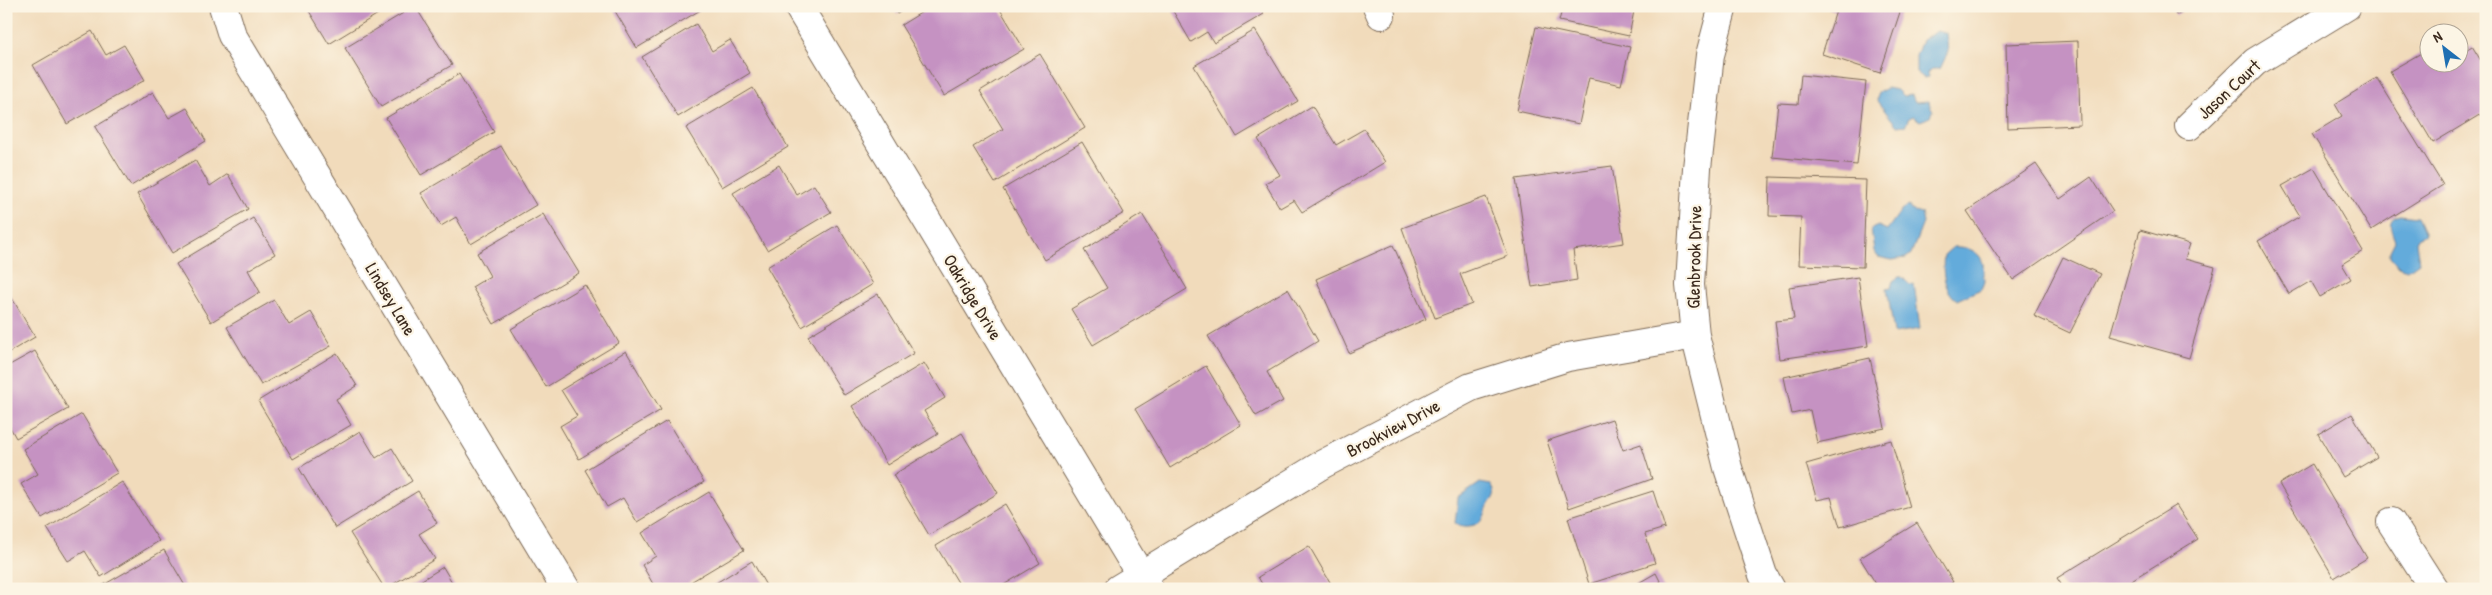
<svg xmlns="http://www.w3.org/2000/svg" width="2492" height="595" font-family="'Patrick Hand',sans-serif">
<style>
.water{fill:#64abdb;stroke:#506a7c}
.building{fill:#c592c2}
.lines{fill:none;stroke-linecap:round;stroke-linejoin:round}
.minor-casing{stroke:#7b6855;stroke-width:30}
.minor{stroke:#fff;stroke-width:28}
.labels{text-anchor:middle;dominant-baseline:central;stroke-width:4.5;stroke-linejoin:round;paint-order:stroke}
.street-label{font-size:18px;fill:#3b2a1e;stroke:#fcf5e5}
</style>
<rect width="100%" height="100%" fill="#fcf5e5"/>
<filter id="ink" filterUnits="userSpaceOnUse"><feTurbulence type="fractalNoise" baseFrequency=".02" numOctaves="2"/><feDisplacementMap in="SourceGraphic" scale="10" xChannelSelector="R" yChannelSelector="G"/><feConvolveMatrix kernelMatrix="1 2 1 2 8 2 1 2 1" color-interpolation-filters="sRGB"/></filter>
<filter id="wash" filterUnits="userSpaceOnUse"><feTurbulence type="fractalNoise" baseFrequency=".0096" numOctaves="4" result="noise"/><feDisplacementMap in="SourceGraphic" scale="20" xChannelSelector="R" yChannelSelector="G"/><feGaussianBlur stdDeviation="1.12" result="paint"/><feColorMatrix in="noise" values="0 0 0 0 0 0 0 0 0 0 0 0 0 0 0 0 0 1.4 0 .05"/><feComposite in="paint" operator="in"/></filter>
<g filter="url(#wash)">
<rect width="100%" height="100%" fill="#f1dbbb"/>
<!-- water -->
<path class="water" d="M 1937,31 L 1946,33 L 1948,52 L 1940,69 L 1932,69 L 1928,73 L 1929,77 L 1924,78 L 1916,73 L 1916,56 L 1922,40 Z
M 1887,88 L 1897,90 L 1903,96 L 1912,95 L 1915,102 L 1928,101 L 1933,111 L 1931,117 L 1920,121 L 1913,116 L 1908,119 L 1906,125 L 1897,126 L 1877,101 L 1878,93 Z
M 1909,206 L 1911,210 L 1921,213 L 1923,223 L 1911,254 L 1906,258 L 1892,260 L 1878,257 L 1874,251 L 1871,229 L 1878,226 L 1887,230 L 1902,209 Z
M 2401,215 L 2417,217 L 2425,234 L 2418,238 L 2416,242 L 2419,262 L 2408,270 L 2399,267 L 2390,256 L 2390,251 L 2395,241 C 2391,230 2385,218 2401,215 Z
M 1953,247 C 1965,246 1981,251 1983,264 C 1984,271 1982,274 1985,280 L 1981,289 L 1957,300 C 1943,290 1942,270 1944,255 Z
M 1899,277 L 1902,277 L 1910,285 L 1914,284 L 1920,329 L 1894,333 L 1887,288 L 1891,287 L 1893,281 Z
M 1480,483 L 1491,485 C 1498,495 1493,497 1488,506 C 1486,510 1485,517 1481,521 C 1475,527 1462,528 1455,523 L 1458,498 Z"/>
<g id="blocks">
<!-- building -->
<path class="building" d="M 306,6 L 391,6 L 329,44 Z
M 415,6 L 452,65 L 381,107 L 345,48 Z
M 612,6 L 707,6 L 637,48 Z
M 892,6 L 910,6 L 897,14 Z
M 932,6 L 998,6 L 1024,49 L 944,96 L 901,25 Z
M 1170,6 L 1259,6 L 1264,14 L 1214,43 L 1207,32 L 1191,42 Z
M 1563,6 L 1635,6 L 1629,36 L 1559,21 Z
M 1823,6 L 1902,6 L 1880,73 L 1822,54 L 1836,11 Z
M 2170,6 L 2191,6 L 2176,15 Z
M 696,24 L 712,51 L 730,40 L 750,73 L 678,117 L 642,57 Z
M 1536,27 L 1630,47 L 1621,85 L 1589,78 L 1579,124 L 1517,111 Z
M 1255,30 L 1298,101 L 1237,137 L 1194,66 Z
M 92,31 L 106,55 L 124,45 L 145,80 L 67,124 L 33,65 Z
M 2078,41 L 2080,125 L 2008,128 L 2006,44 Z
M 2472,46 L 2486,69 L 2486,111 L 2433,143 L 2390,71 L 2430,48 L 2430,62 L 2460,62 L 2460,54 Z
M 1040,54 L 1085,128 L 995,183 L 973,147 L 1003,129 L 980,91 Z
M 459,74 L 494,132 L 421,175 L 386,118 Z
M 1801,75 L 1866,82 L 1857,165 L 1772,157 L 1778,103 L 1798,104 Z
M 2377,78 L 2443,185 L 2371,230 L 2312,134 L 2342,116 L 2335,104 Z
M 753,88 L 788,147 L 722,187 L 686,128 Z
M 153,92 L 169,118 L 187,108 L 206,141 L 131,186 L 95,127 Z
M 1312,106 L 1336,145 L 1364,129 L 1385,162 L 1302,212 L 1294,200 L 1280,208 L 1265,183 L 1280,175 L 1258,139 Z
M 1082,142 L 1124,213 L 1045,260 L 1003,189 Z
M 501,146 L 536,205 L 471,244 L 456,217 L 441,226 L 421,193 Z
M 195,160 L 210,186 L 228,174 L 248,209 L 172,253 L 137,194 Z
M 2036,164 L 2060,199 L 2091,177 L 2113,211 L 2013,280 L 1967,211 Z
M 779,165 L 797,195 L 814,185 L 831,212 L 767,250 L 733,193 Z
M 1612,166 L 1624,243 L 1573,250 L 1577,280 L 1532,287 L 1516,179 Z
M 2314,168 L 2363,251 L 2342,264 L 2351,279 L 2320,297 L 2311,281 L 2289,294 L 2258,241 L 2300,216 L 2282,186 Z
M 1770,177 L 1866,180 L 1863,267 L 1799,265 L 1801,217 L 1769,216 Z
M 1486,197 L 1508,256 L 1460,274 L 1472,304 L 1435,318 L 1402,228 Z
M 543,214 L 579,273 L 494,324 L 472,287 L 490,276 L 477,253 Z
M 1142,214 L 1187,289 L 1093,345 L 1071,309 L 1107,288 L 1084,250 Z
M 253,218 L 275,254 L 248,270 L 260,292 L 211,322 L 176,264 Z
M 837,225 L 873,284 L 802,327 L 767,267 Z
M 2140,230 L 2190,244 L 2185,259 L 2215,267 L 2189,358 L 2110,336 Z
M 1393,245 L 1426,319 L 1349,353 L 1316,279 Z
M 2063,257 L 2100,274 L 2070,333 L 2034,316 Z
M 1858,277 L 1868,346 L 1780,359 L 1775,321 L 1794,319 L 1789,287 Z
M 585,285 L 619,343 L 546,387 L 511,329 Z
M 6,288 L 35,337 L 6,354 Z
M 1288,289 L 1318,341 L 1267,372 L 1283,401 L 1256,416 L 1208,336 Z
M 878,294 L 914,353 L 844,395 L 808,336 Z
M 274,300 L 289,325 L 311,312 L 331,346 L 261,385 L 227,327 Z
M 35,351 L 68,409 L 16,438 L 6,420 L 6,367 Z
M 626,351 L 661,410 L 579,459 L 560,426 L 577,416 L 561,390 Z
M 337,353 L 357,386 L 336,399 L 351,425 L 293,459 L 258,401 Z
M 1870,358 L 1885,428 L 1817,443 L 1810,410 L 1792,414 L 1784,377 Z
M 924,363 L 945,398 L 924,411 L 938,434 L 887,465 L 852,406 Z
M 1206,366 L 1241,425 L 1170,468 L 1135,409 Z
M 82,414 L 117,473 L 42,518 L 21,484 L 38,474 L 23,449 Z
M 2352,414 L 2377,457 L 2343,477 L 2318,434 Z
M 1612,419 L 1623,450 L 1641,444 L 1652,479 L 1569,508 L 1547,441 Z
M 667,421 L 704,482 L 637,522 L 623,498 L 607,507 L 585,470 Z
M 360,431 L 376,458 L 392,448 L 412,481 L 335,528 L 299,468 Z
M 962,433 L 998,493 L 929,535 L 893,475 Z
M 1891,440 L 1910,507 L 1840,527 L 1831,497 L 1817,500 L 1806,464 Z
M 2312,464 L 2367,558 L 2334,578 L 2279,484 Z
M 122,482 L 159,541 L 101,577 L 85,551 L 68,561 L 47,528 Z
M 418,491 L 437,523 L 419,534 L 435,559 L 385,589 L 350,533 Z
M 1653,491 L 1665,528 L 1645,534 L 1655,563 L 1589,584 L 1568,518 Z
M 709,492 L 744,550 L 679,589 L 656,589 L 642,565 L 656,556 L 642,533 Z
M 1005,504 L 1040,563 L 997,589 L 962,589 L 936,546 Z
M 2176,505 L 2198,539 L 2117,589 L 2064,589 L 2057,578 Z
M 1917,523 L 1953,582 L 1943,589 L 1867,589 L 1876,584 L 1860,558 Z
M 1309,546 L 1334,589 L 1265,589 L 1258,577 Z
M 164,550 L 187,589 L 101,589 L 100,587 Z
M 752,561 L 768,589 L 706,589 Z
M 443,567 L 456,589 L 407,589 Z
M 1656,573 L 1664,589 L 1628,589 Z"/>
</g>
</g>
<g filter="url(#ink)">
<use href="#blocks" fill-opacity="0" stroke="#7b6855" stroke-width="1"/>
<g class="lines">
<!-- minor casing -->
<g class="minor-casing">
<path id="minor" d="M 223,6 L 232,35 L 566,589
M 798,6 L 1149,589
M 1377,6 L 1381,15
M 1723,6 L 1710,55 L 1697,168 L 1690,285 L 1695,335 L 1728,468 L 1763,575 L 1771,589
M 2189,126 L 2255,62 L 2347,6
M 2391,522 L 2434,589
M 1118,589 L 1323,464 L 1471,387 L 1568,357 L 1695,335"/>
</g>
<!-- minor -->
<use href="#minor" class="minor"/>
</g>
</g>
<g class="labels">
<!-- street labels -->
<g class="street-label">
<text transform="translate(2229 89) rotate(-43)">Jason Court</text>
<text transform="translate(1694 257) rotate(-89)">Glenbrook Drive</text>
<text transform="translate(973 297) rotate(59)">Oakridge Drive</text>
<text transform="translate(391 299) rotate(59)">Lindsey Lane</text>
<text transform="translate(1393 428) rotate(-28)">Brookview Drive</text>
</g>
</g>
<!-- margin -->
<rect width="2492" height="595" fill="none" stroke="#fcf5e5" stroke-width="25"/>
<!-- north arrow -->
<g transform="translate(2444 48) rotate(329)"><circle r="24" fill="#fcf5e5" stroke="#afa495"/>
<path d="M0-4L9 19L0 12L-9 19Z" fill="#1f6fb2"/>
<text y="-8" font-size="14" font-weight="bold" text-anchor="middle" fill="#3b2a1e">N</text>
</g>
</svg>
